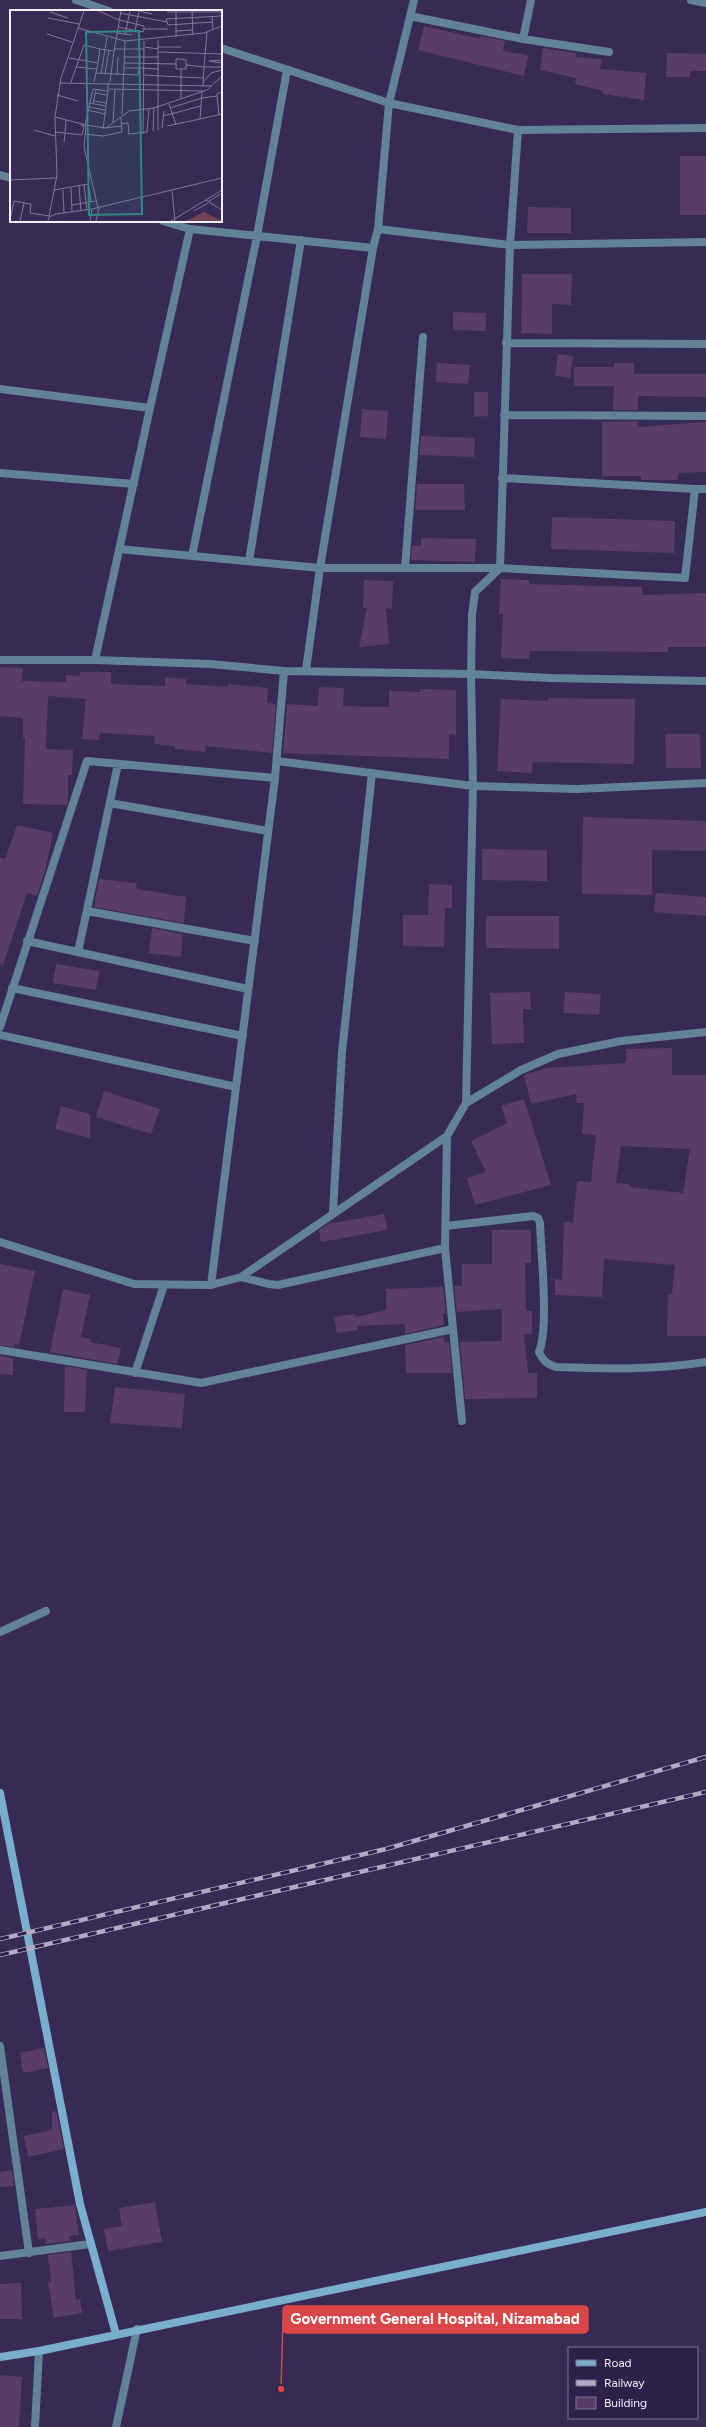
<svg xmlns="http://www.w3.org/2000/svg" width="706" height="2427" font-family="Figtree,sans-serif">
<style>
.building{fill:#5a3d66;fill-rule:evenodd}
.lines{fill:none;stroke-linecap:round;stroke-linejoin:round}
.minor{stroke:#628295;stroke-width:8}
.tertiary{stroke:#628295;stroke-width:8}
.secondary{stroke:#7aaecd;stroke-width:8}
.rail-casing{stroke:#b1abc1;stroke-width:4.5}
.rail{stroke:#2d204a;stroke-width:3;stroke-dasharray:9;stroke-linecap:butt}
.inset-road{fill:none;stroke:#827997;stroke-width:1}
.view{fill:#318883;fill-opacity:0.15;stroke:#318883;stroke-width:2}
.inset-edge{fill:none;stroke:#f2f0fb;stroke-width:2}
.leader{fill:none;stroke:#da4648;stroke-width:1.5}
.callout-dot{fill:#da4648;stroke:#2d204a;stroke-width:1.5}
.callout{fill:#da4648;stroke:#da4648;stroke-width:1.5}
.callout-label{font-size:15px;text-anchor:middle;font-weight:bold;fill:#fff}
</style>
<rect width="100%" height="100%" fill="#372a55"/>
<!-- building -->
<path class="building" d="M 424,26 L 480,39 L 481,36 L 505,41 L 503,51 L 528,55 L 524,76 L 418,50 Z
M 543,48 L 576,53 L 575,57 L 602,59 L 600,69 L 646,73 L 644,100 L 603,94 L 603,91 L 575,84 L 576,78 L 540,70 Z
M 667,53 L 706,54 L 706,71 L 690,71 L 690,77 L 666,77 Z
M 680,156 L 706,156 L 706,215 L 680,215 Z
M 528,207 L 571,208 L 571,233 L 527,233 Z
M 522,274 L 572,274 L 571,305 L 552,304 L 552,334 L 521,333 Z
M 453,312 L 486,313 L 486,331 L 453,330 Z
M 558,354 L 573,356 L 570,378 L 555,376 Z
M 437,363 L 470,365 L 468,384 L 436,382 Z
M 614,363 L 634,363 L 634,374 L 706,374 L 706,397 L 638,396 L 638,410 L 613,410 L 614,386 L 574,386 L 574,367 L 614,367 Z
M 474,392 L 488,392 L 488,416 L 474,417 Z
M 362,409 L 388,411 L 386,439 L 360,437 Z
M 638,421 L 638,427 L 706,422 L 706,472 L 678,473 L 678,480 L 641,480 L 641,476 L 602,476 L 602,422 Z
M 421,436 L 475,438 L 474,457 L 419,455 Z
M 417,484 L 464,484 L 465,510 L 415,510 Z
M 552,517 L 675,521 L 674,553 L 551,549 Z
M 421,538 L 476,539 L 475,562 L 411,560 L 412,546 L 421,546 Z
M 501,579 L 529,580 L 529,584 L 642,587 L 642,595 L 706,593 L 706,647 L 668,647 L 668,652 L 530,651 L 529,659 L 501,658 L 503,614 L 499,614 Z
M 364,580 L 393,581 L 392,609 L 386,608 L 389,644 L 359,647 L 367,608 L 363,607 Z
M 0,667 L 23,668 L 22,681 L 66,682 L 66,675 L 80,676 L 80,672 L 111,672 L 111,684 L 165,686 L 165,677 L 186,679 L 186,684 L 228,687 L 228,684 L 268,688 L 267,703 L 276,704 L 272,753 L 206,746 L 205,752 L 175,749 L 175,746 L 154,744 L 155,736 L 100,733 L 99,740 L 82,739 L 86,699 L 48,696 L 46,749 L 73,750 L 72,775 L 68,775 L 68,802 L 67,805 L 23,804 L 25,738 L 23,738 L 23,718 L 0,716 Z
M 319,687 L 344,688 L 343,706 L 389,707 L 389,691 L 420,692 L 420,689 L 456,690 L 456,735 L 449,734 L 449,759 L 283,753 L 287,704 L 318,706 Z
M 548,698 L 635,699 L 634,764 L 533,762 L 532,773 L 497,771 L 501,699 L 548,701 Z
M 665,734 L 700,734 L 701,768 L 666,768 Z
M 583,817 L 706,821 L 706,851 L 652,850 L 652,895 L 582,894 Z
M 17,825 L 53,833 L 45,871 L 37,896 L 27,893 L 3,965 L 0,964 L 0,857 L 5,859 Z
M 482,849 L 547,850 L 547,881 L 482,880 Z
M 99,879 L 137,883 L 136,889 L 186,897 L 184,923 L 94,907 Z
M 429,884 L 452,885 L 452,908 L 445,908 L 444,947 L 403,946 L 403,915 L 428,915 Z
M 656,893 L 706,897 L 706,916 L 654,912 Z
M 486,916 L 559,916 L 559,949 L 486,948 Z
M 152,928 L 183,934 L 181,957 L 149,953 Z
M 56,964 L 99,971 L 96,990 L 53,983 Z
M 530,992 L 531,1009 L 523,1009 L 524,1043 L 492,1044 L 490,993 Z
M 565,992 L 601,994 L 599,1015 L 563,1013 Z
M 672,1048 L 672,1075 L 706,1075 L 706,1336 L 667,1336 L 668,1294 L 672,1294 L 675,1265 L 604,1259 L 602,1297 L 555,1295 L 555,1279 L 562,1280 L 564,1222 L 573,1223 L 577,1181 L 591,1182 L 596,1135 L 582,1134 L 584,1103 L 577,1103 L 576,1094 L 531,1104 L 524,1075 L 547,1068 L 626,1063 L 626,1049 ZM 621,1146 L 690,1149 L 683,1193 L 629,1187 L 629,1184 L 616,1183 Z
M 104,1091 L 160,1109 L 151,1134 L 96,1117 Z
M 524,1099 L 551,1185 L 475,1205 L 467,1178 L 486,1172 L 471,1141 L 507,1123 L 501,1106 Z
M 61,1106 L 90,1114 L 90,1138 L 55,1129 Z
M 384,1214 L 387,1230 L 321,1242 L 319,1230 L 328,1224 Z
M 492,1230 L 531,1230 L 531,1263 L 525,1263 L 526,1311 L 532,1311 L 532,1334 L 524,1334 L 528,1373 L 537,1373 L 537,1398 L 465,1399 L 460,1342 L 502,1341 L 502,1309 L 457,1312 L 454,1286 L 462,1286 L 462,1264 L 492,1264 Z
M 0,1264 L 35,1271 L 19,1345 L 14,1344 L 14,1347 L 0,1345 Z
M 443,1287 L 446,1313 L 443,1313 L 444,1325 L 405,1334 L 405,1324 L 357,1326 L 358,1330 L 337,1333 L 334,1317 L 355,1314 L 356,1317 L 386,1310 L 386,1289 Z
M 63,1289 L 90,1295 L 81,1337 L 91,1339 L 90,1342 L 121,1348 L 117,1364 L 50,1352 Z
M 444,1337 L 444,1342 L 449,1342 L 452,1373 L 406,1373 L 405,1345 Z
M 0,1356 L 13,1358 L 13,1375 L 0,1374 Z
M 65,1366 L 87,1370 L 85,1412 L 64,1412 Z
M 115,1387 L 185,1394 L 182,1428 L 110,1423 Z
M 44,2048 L 48,2068 L 23,2073 L 20,2053 Z
M 56,2111 L 64,2149 L 28,2157 L 24,2136 L 52,2130 L 52,2112 Z
M 12,2170 L 14,2186 L 0,2187 L 0,2172 Z
M 155,2202 L 162,2242 L 108,2251 L 104,2229 L 122,2226 L 119,2208 Z
M 75,2205 L 79,2235 L 69,2236 L 70,2241 L 46,2244 L 45,2238 L 38,2239 L 35,2209 Z
M 71,2252 L 76,2300 L 80,2299 L 82,2313 L 54,2318 L 48,2282 L 51,2282 L 48,2255 Z
M 21,2283 L 22,2319 L 0,2319 L 0,2284 Z
M 0,2375 L 22,2377 L 19,2427 L 0,2427 Z"/>
<g class="lines">
<!-- minor -->
<path class="minor" d="M 691,0 L 706,3
M 410,16 L 523,39 L 609,52
M 523,39 L 531,0
M 0,175 L 11,178
M 163,221 L 190,229
M 378,229 L 510,245 L 706,242
M 506,343 L 706,344
M 0,389 L 150,408 L 190,229 L 373,248 L 378,229 L 389,103 L 414,0
M 504,415 L 706,416
M 0,473 L 134,484
M 502,478 L 695,489
M 119,549 L 320,568 L 500,568 L 685,578 L 695,489 L 706,489
M 192,556 L 257,236 L 287,70
M 249,561 L 301,240
M 405,568 L 423,337
M 0,660 L 95,660 L 210,664 L 284,671 L 471,674 L 550,678 L 706,681
M 95,660 L 150,408
M 306,670 L 320,568 L 373,248
M 277,761 L 473,786 L 577,789 L 706,783
M 110,803 L 268,831
M 87,911 L 255,941
M 27,941 L 248,989
M 78,952 L 118,764
M 12,988 L 243,1036
M 0,1027 L 87,761 L 275,778 L 284,671
M 0,1035 L 236,1087
M 466,1103 L 473,786 L 471,674 L 472,615 L 475,592 L 500,568 L 510,245 L 518,130
M 333,1212 L 342,1052 L 372,773
M 446,1226 L 533,1216 L 538,1218 L 540,1223 C 541,1251 549,1329 539,1352 C 543,1361 547,1364 556,1367 C 607,1369 656,1370 706,1362
M 0,1242 L 134,1284 L 211,1285 L 241,1277 L 447,1136 L 466,1103 L 521,1070 L 558,1054 L 621,1041 L 706,1032
M 241,1277 L 269,1284 L 278,1285 L 445,1248
M 211,1285 L 275,778
M 453,1329 L 462,1421
M 0,1350 L 201,1383 L 453,1329 L 445,1248 L 447,1136
M 135,1373 L 164,1285
M 0,1632 L 46,1611
M 0,2046 L 29,2253
M 0,2256 L 90,2244
M 35,2427 L 39,2351
M 116,2427 L 137,2329"/>
<!-- tertiary -->
<path class="tertiary" d="M 76,0 L 109,11
M 221,48 L 389,103 L 518,130 L 706,128"/>
<!-- secondary -->
<path class="secondary" d="M 0,1793 L 80,2204 L 116,2334
M 0,2357 L 39,2351 L 706,2212"/>
<!-- rail casing -->
<g class="rail-casing">
<path id="rail" d="M 0,1939 L 386,1849 L 706,1757
M 0,1955 L 706,1792"/>
</g>
<!-- rail -->
<use href="#rail" class="rail"/>
</g>
<!-- overview -->
<g transform="translate(10 10)">
<rect width="212" height="212" fill="#372a55"/>
<path d="M 194,202 L 212,211 L 175,211 L 180,209 Z" fill="#734456"/>
<path class="inset-road" d="M 74,1 L 51,68 L 45,107 L 76,115 L 74,137 L 88,198M 89,1 L 109,10 L 134,16 L 134,19 L 158,19M 129,1 L 142,4M 182,1 L 183,25M 40,2 L 58,8M 157,2 L 212,2M 110,3 L 157,12 L 158,15 L 203,12M 202,6 L 203,20M 38,8 L 69,14M 157,12 L 156,9 L 212,6M 108,17 L 133,22 L 134,19M 68,18 L 115,31 L 194,23 L 212,16M 125,21 L 129,1M 166,21 L 182,20M 107,23 L 122,25M 37,24 L 62,32M 115,25 L 120,1M 166,27 L 166,1M 135,37 L 148,39M 148,37 L 171,37M 105,39 L 134,39M 149,42 L 212,44M 114,47 L 149,47M 59,48 L 88,53 L 90,39 L 104,41 L 111,1M 199,51 L 212,50M 199,51 L 212,53M 114,53 L 166,54 L 166,59 L 176,59 L 176,55 L 194,57 L 197,22M 166,54 L 166,49 L 171,49 L 176,50 L 176,55M 66,57 L 87,59M 114,58 L 129,58M 86,63 L 128,65 L 129,58 L 149,59M 91,64 L 97,27M 95,64 L 99,40M 107,65 L 108,47M 134,65 L 171,67 L 171,59M 61,72 L 74,35 L 90,39M 84,72 L 88,53M 100,72 L 104,41M 193,72 L 201,63 L 212,60M 50,73 L 202,76M 193,76 L 194,57 L 212,57M 98,79 L 193,81M 85,83 L 97,85M 47,85 L 68,91M 207,86 L 209,105M 171,88 L 171,67 L 193,68M 84,91 L 96,93M 79,93 L 96,96M 83,94 L 86,80M 159,94 L 166,115M 191,96 L 192,82M 78,97 L 95,100M 160,98 L 192,88 L 207,86 L 207,84 L 212,82M 77,100 L 95,104M 112,104 L 115,31M 153,106 L 191,96 L 190,109 L 157,116M 190,109 L 212,104M 103,113 L 105,80M 111,114 L 118,113 L 119,124 L 137,122 L 139,99M 75,115 L 83,79 L 98,81 L 98,72M 76,115 L 96,118 L 119,101 L 144,98 L 197,80 L 212,66M 96,118 L 111,116M 152,118 L 154,101M 93,119 L 98,81M 24,120 L 45,126M 148,120 L 148,30M 143,121 L 144,98M 45,122 L 55,123 L 56,110M 75,124 L 93,126 L 112,122 L 111,108M 133,124 L 134,31M 54,132 L 55,123 L 72,125 L 74,116 L 71,115M 0,170 L 45,168M 74,175 L 77,200M 69,176 L 71,201M 61,178 L 62,202M 44,180 L 78,174 L 81,192M 53,180 L 54,203M 162,181 L 165,211M 196,190 L 212,180M 198,192 L 212,183M 62,195 L 86,191M 184,201 L 198,193M 39,206 L 47,165 L 45,107M 0,210 L 4,191 L 21,194 L 20,203 L 40,206M 10,211 L 14,193M 38,211 L 39,207 L 46,204 L 82,199 L 212,168M 80,211 L 82,199M 86,211 L 89,198M 161,211 L 196,190 L 212,200"/>
<path class="view" d="M 129,21 L 132,204 L 79,205 L 76,22 Z"/>
<rect width="212" height="212" class="inset-edge"/>
</g>
<!-- callouts -->
<path class="leader" d="M281 2389L283 2319"/>
<circle class="callout-dot" cx="281" cy="2389" r="4"/>
<rect class="callout" x="283" y="2306" width="305" height="27" rx="4"/>
<g class="callout-label">
<text x="435" y="2324">Government General Hospital, Nizamabad</text>
</g>
<!-- legend -->
<rect x="568" y="2347" width="130" height="72" fill="#2d204a" stroke="#7c7391"/>
<rect x="576" y="2360" width="20" height="6" fill="#7aaecd" stroke="#7c7391"/>
<text x="604" y="2367" font-size="12" fill="#f2f0fb">Road</text>
<rect x="576" y="2380" width="20" height="6" fill="#b1abc1" stroke="#7c7391"/>
<text x="604" y="2387" font-size="12" fill="#f2f0fb">Railway</text>
<rect x="576" y="2397" width="20" height="12" fill="#5a3d66" stroke="#7c7391"/>
<text x="604" y="2407" font-size="12" fill="#f2f0fb">Building</text>
</svg>
